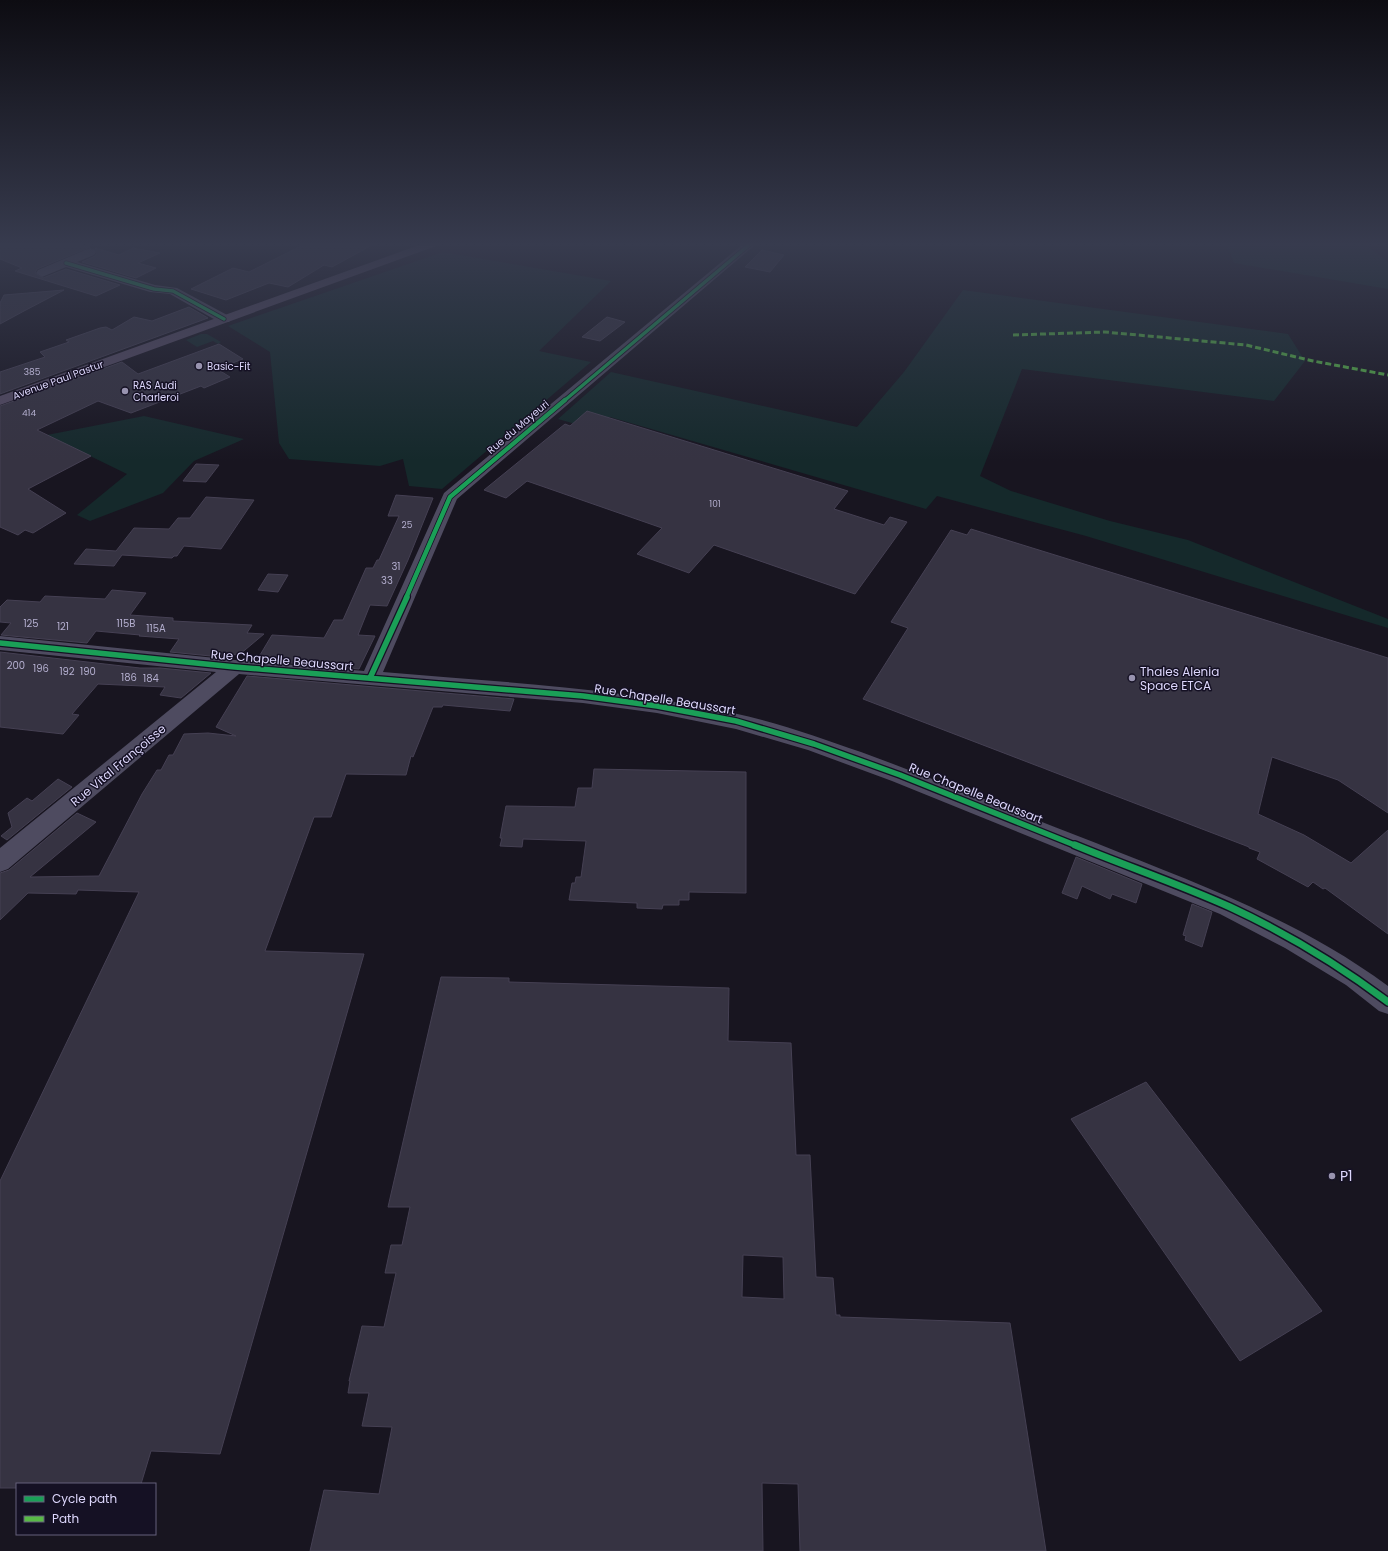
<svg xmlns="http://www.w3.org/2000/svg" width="1388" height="1551" font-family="Poppins,sans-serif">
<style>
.green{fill:#15292b}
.building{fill:#363342;stroke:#454053;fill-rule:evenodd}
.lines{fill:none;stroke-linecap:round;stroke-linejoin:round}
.street{fill:#4e4b60;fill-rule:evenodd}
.primary{fill:#564c64;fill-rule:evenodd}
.quiet{stroke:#58b947;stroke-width:3;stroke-dasharray:6 3;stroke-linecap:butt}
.cycleway-far3-casing{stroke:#151124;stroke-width:5}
.cycleway-far2-casing{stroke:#151124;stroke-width:6}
.cycleway-far1-casing{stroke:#151124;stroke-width:8}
.cycleway-casing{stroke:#151124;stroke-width:10}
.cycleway-far3{stroke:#1a9f57;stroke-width:3.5}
.cycleway-far2{stroke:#1a9f57;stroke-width:4.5}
.cycleway-far1{stroke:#1a9f57;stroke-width:5.5}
.cycleway{stroke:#1a9f57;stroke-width:7}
.poi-dot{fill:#9893af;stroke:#151124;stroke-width:1.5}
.labels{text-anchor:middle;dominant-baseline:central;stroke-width:3;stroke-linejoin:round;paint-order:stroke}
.far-number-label{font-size:9px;fill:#b3aece}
.far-poi-label{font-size:10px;fill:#ddd7fc;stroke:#151124;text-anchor:start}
.far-street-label{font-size:10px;fill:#ddd7fc;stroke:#151124}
.number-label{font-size:10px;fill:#b3aece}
.street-label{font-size:12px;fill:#ddd7fc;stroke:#151124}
.poi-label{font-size:12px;fill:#ddd7fc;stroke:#151124;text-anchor:start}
.near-poi-label{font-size:14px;fill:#ddd7fc;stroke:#151124;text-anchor:start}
</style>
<rect width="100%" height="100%" fill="#181520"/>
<!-- green -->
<path class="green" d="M 1222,244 L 1365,244 L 1388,262 L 1388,289 L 1234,263 L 1227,244 Z
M 443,252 L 611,281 L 539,351 L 591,362 L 442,489 L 409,486 L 403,459 L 380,466 L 289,459 L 279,443 L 270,352 L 228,326 Z
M 963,290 L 1288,334 L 1305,361 L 1274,401 L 1022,369 L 980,476 L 1011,491 L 1110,521 L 1188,540 L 1388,619 L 1388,628 L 1086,536 L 937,496 L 926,509 L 610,417 L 593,429 L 558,419 L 611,372 L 857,427 L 904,372 Z
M 201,334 L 207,334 L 221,342 L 218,344 L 213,341 L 197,347 L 186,340 Z
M 144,416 L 244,439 L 194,461 L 163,493 L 90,521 L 77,515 L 127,474 L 47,435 Z"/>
<!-- building -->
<path class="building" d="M 5,244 L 79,244 L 90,247 L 37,269 L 35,273 L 43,278 L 66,269 L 120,285 L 96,296 L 15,271 L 22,268 L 0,259 L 0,247 Z
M 305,244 L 374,244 L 332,267 L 324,265 L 288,287 L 269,283 L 226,300 L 191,289 L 233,268 L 249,272 Z
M 95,248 L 119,255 L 133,248 L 160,253 L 138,263 L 156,268 L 136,278 L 82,262 L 95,256 L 97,253 Z
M 762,250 L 784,255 L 770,272 L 745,267 Z
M 64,290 L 24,311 L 0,324 L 0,303 L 4,295 Z
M 189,307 L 208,318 L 0,394 L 0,372 L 45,357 L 40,352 L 69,342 L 66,340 L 100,328 L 106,327 L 112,330 L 134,317 L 152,321 Z
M 607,317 L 625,322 L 600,341 L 582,337 Z
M 219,344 L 243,359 L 217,369 L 230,377 L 204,388 L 201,386 L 131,413 L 98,401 L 37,430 L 91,456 L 28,489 L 66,513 L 33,533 L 25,530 L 18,535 L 0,527 L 0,406 L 122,362 L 138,374 Z
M 587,411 L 848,491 L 834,509 L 884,525 L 890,517 L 907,522 L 855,594 L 714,545 L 689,573 L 637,554 L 662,528 L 527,481 L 506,498 L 484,490 L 565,424 L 570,426 Z
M 196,464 L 219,465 L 206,482 L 183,481 Z
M 396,495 L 433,498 L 408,560 L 387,606 L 370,605 L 358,635 L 375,636 L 359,669 L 257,660 L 272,635 L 324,638 L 334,620 L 343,620 L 366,568 L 373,568 L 377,560 L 379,560 L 399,516 L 388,516 Z
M 206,497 L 254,500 L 221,549 L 184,546 L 177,556 L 174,556 L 172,558 L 122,555 L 114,566 L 74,564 L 86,549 L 116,551 L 134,528 L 169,529 L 178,518 L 190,518 Z
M 971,529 L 1388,658 L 1388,813 L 1338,780 L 1272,757 L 1258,814 L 1304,835 L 1351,863 L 1388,830 L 1388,934 L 1325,888 L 1323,889 L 1313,882 L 1308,887 L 1257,859 L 1260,852 L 1249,848 L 1249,847 L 863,699 L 908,628 L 891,622 L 951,530 L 967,535 Z
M 268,574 L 288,575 L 278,592 L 258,590 Z
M 112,590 L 146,593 L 130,615 L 173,618 L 173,621 L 252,625 L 247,633 L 264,634 L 239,655 L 223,654 L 221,657 L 170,652 L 179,639 L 139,636 L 140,635 L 96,631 L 87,643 L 1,635 L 11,623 L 0,622 L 0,607 L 7,600 L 40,602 L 45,596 L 105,599 Z
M 0,652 L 140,668 L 160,668 L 211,673 L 181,698 L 160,695 L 165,687 L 98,684 L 72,714 L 79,715 L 63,734 L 0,727 Z
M 247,676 L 514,699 L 510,711 L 443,705 L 442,707 L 433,707 L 413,757 L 411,756 L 406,775 L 346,774 L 331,817 L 314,817 L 265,951 L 364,954 L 220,1454 L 151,1451 L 141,1484 L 17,1484 L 17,1488 L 0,1488 L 0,1181 L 139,892 L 78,890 L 76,894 L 28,893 L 0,920 L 0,873 L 9,870 L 77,813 L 96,822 L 30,877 L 99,876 L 142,794 L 157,770 L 161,770 L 169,755 L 173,755 L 184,734 L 208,733 L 236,736 L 216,727 Z
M 594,769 L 746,772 L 746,893 L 689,892 L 689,900 L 679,900 L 679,905 L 663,905 L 662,909 L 637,908 L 637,903 L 569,900 L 572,883 L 575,883 L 576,877 L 581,877 L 586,841 L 523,839 L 522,847 L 500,846 L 502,838 L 500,838 L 506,806 L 575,807 L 578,788 L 592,788 Z
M 58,779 L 72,787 L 7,840 L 1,836 L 12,827 L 8,813 L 27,798 L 32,801 Z
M 1076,857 L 1142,884 L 1136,903 L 1112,894 L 1110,899 L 1082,886 L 1077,899 L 1062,893 Z
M 1192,904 L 1212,912 L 1202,947 L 1185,940 L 1186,936 L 1183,935 Z
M 441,977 L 509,978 L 509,982 L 729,988 L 728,1041 L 791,1043 L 796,1155 L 810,1155 L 816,1277 L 833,1278 L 836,1315 L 840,1315 L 840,1317 L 1010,1323 L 1046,1551 L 800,1551 L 798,1484 L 762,1483 L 763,1551 L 310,1551 L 324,1490 L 379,1494 L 392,1427 L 362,1426 L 369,1393 L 348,1393 L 350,1381 L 349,1381 L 362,1326 L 384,1327 L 396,1273 L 385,1273 L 391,1245 L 402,1245 L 410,1207 L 388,1207 ZM 743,1255 L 783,1257 L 784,1299 L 742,1297 Z
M 1146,1082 L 1322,1311 L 1240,1361 L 1071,1119 Z"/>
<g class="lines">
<!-- street -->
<path class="street" d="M 743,244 L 756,244 L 457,499 L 383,672 C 500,682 618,688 733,713 C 777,722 820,738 861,752 C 940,781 1018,813 1096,843 C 1198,884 1299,920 1388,986 L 1388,1014 L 1379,1011 L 1346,985 L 1285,948 L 1220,914 L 892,781 L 808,750 L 736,729 L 657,713 L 583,703 L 239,674 L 8,869 L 0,872 L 0,848 L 216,672 L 0,650 L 0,636 L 235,660 L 364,671 L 444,493 Z
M 90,248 L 94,249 L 96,252 L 94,255 L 77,262 L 155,285 L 177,288 L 229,316 L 231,319 L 229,322 L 219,322 L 170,294 L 150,292 L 66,267 L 42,277 L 36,273 L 38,270 Z"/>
<!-- primary -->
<path class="primary" d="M 422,244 L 438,244 L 436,246 L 0,405 L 0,396 Z"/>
<!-- quiet -->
<path class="quiet" d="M 1013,335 L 1105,332 L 1246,345 L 1313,361 L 1388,375"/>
<!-- cycleway-far3 casing -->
<g class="cycleway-far3-casing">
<path id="cycleway-far3" d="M 66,263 L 154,289 L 173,291 L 224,319
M 564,401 L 750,244"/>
</g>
<!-- cycleway-far2 casing -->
<g class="cycleway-far2-casing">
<path id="cycleway-far2" d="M 406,598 L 450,497 L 565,400"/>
</g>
<!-- cycleway-far1 casing -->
<g class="cycleway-far1-casing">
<path id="cycleway-far1" d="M 0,643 L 235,667 L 583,696 L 657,706 L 736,721 L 814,744 L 900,775 L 1077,846
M 370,678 L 407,597"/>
</g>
<!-- cycleway casing -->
<g class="cycleway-casing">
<path id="cycleway" d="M 1075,845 C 1126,866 1179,884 1230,907 C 1286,933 1339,965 1388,1002"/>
</g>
<!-- cycleway-far3 -->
<use href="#cycleway-far3" class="cycleway-far3"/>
<!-- cycleway-far2 -->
<use href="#cycleway-far2" class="cycleway-far2"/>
<!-- cycleway-far1 -->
<use href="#cycleway-far1" class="cycleway-far1"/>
<!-- cycleway -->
<use href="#cycleway" class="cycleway"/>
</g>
<!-- sky -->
<linearGradient id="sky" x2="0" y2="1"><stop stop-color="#0d0c12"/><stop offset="0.53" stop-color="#373b4e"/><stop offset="1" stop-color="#373b4e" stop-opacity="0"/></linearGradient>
<rect width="1388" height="461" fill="url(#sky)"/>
<!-- markers -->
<g class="poi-dot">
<circle cx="199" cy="366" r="4"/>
<circle cx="125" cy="391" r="4"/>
<circle cx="1132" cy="678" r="4"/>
<circle cx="1332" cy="1176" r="4"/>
</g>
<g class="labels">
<!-- far-number labels -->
<g class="far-number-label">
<text x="32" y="372">385</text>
<text x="29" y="413">414</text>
<text x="715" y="504">101</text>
<text x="407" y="525">25</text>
</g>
<!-- far-poi labels -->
<g class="far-poi-label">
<text x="207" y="366">Basic-Fit</text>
<text x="133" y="385">RAS Audi<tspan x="133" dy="12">Charleroi</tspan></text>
</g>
<!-- far-street labels -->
<g class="far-street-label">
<text transform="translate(58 380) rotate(-20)">Avenue Paul Pastur</text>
<text transform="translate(518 427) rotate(-40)">Rue du Mayeuri</text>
</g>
<!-- number labels -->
<g class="number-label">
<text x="396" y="566">31</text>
<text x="387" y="580">33</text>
<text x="31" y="623">125</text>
<text x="126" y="623">115B</text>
<text x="63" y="626">121</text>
<text x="156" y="628">115A</text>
<text x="16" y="665">200</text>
<text x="41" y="668">196</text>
<text x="67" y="671">192</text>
<text x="88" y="671">190</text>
<text x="129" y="677">186</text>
<text x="151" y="678">184</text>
</g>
<!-- street labels -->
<g class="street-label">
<text transform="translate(282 660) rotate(5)">Rue Chapelle Beaussart</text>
<text transform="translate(665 699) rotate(9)">Rue Chapelle Beaussart</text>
<text transform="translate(118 765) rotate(-40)">Rue Vital Françoisse</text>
<text transform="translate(976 793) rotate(22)">Rue Chapelle Beaussart</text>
</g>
<!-- poi labels -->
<g class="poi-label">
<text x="1140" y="671">Thales Alenia<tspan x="1140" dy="14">Space ETCA</tspan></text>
</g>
<!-- near-poi labels -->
<g class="near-poi-label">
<text x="1340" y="1176">P1</text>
</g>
</g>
<!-- legend -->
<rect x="16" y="1483" width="140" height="52" fill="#151124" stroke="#65607a"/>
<rect x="24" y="1496" width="20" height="6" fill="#1a9f57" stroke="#65607a"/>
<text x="52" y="1503" font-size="12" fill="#ddd7fc">Cycle path</text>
<rect x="24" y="1516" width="20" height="6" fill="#58b947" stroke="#65607a"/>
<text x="52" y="1523" font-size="12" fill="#ddd7fc">Path</text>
</svg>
